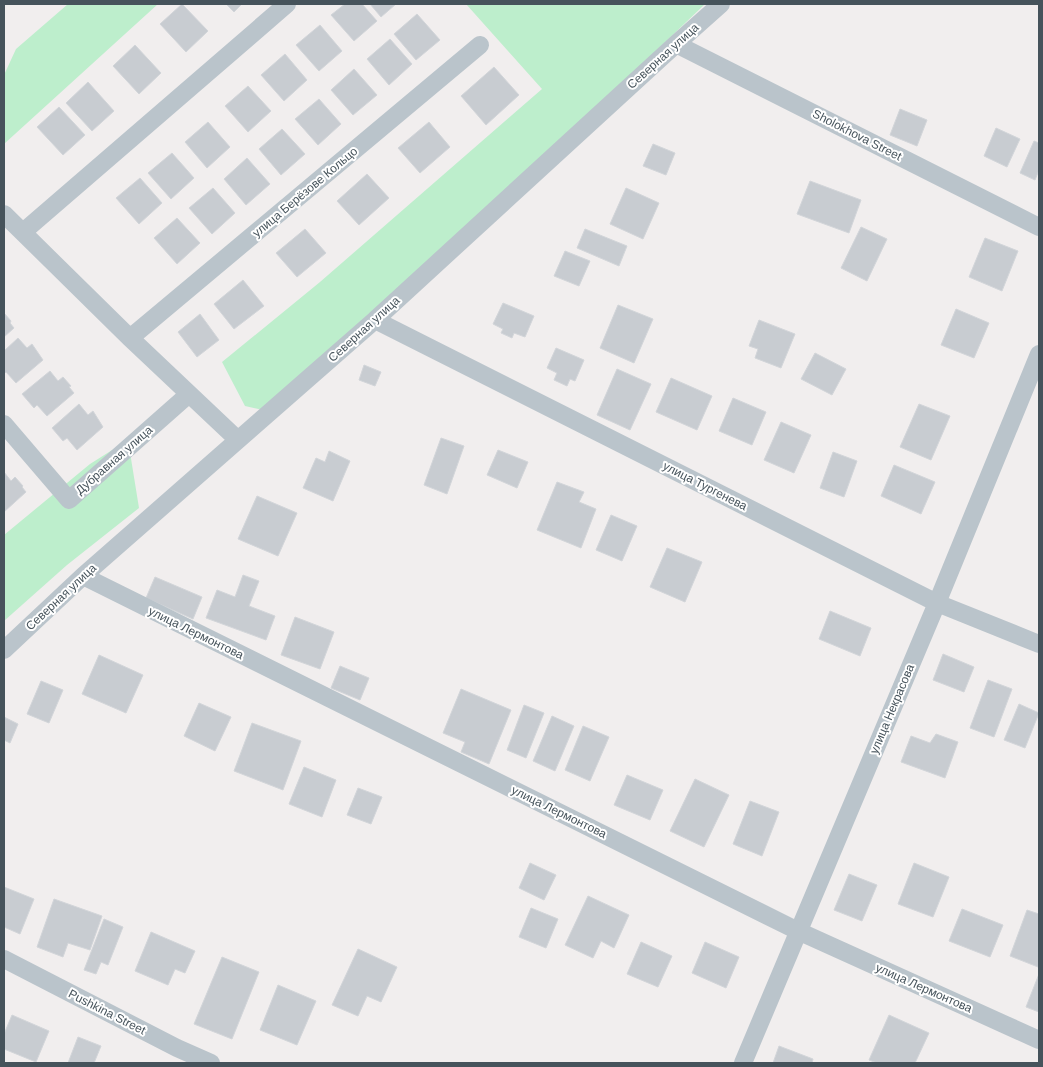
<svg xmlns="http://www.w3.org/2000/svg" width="1043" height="1067" font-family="Helvetica,sans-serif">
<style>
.green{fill:#bdeecc}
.building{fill:#c8ccd1;stroke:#d2d5d9}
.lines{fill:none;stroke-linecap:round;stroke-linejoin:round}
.minor{stroke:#bac4cb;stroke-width:18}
.labels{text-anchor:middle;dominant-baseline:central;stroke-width:4;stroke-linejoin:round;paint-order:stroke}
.street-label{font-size:12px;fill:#46535b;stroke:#fff}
</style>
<rect width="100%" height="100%" fill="#f1eeee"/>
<!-- green -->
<path class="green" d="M 68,4 L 158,4 L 4,144 L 4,75 L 16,49 Z
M 466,4 L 705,4 L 375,320 L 263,410 L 245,406 L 222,362 L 320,282 L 542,89 Z
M 128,440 L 139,508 L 67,565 L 4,621 L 4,535 L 90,464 Z"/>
<!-- building -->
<path class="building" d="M 182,4 L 208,31 L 186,52 L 160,24 Z
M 226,4 L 242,4 L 234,12 Z
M 345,4 L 362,4 L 377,21 L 354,41 L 331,15 Z
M 370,4 L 396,4 L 381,17 Z
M 417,14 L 440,40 L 416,60 L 394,34 Z
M 320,25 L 342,51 L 319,71 L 296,45 Z
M 390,39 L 412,64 L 389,85 L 367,59 Z
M 135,45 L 161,73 L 139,94 L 113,66 Z
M 285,54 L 307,80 L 284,101 L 261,75 Z
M 494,67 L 519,95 L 486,125 L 461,96 Z
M 354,69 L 377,95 L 353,115 L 331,90 Z
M 88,82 L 114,111 L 92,131 L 66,103 Z
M 248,86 L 271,111 L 248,132 L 225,106 Z
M 319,99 L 341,124 L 318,145 L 295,119 Z
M 59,107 L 85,135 L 63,155 L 37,127 Z
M 900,109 L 927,120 L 917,146 L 890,135 Z
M 208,122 L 230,147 L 207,168 L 185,142 Z
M 429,122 L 450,147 L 420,173 L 398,148 Z
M 996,128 L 1020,139 L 1007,167 L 984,156 Z
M 282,129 L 305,154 L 281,175 L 259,149 Z
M 1034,141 L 1039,143 L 1039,170 L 1035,180 L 1020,173 Z
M 653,144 L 675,153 L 666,175 L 643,166 Z
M 172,153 L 194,178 L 171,199 L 148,173 Z
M 247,158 L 270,184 L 246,205 L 224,179 Z
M 367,174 L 389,198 L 359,225 L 337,201 Z
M 140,178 L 162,203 L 139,224 L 116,198 Z
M 810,181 L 861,200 L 849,233 L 797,214 Z
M 213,188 L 235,213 L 212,234 L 189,208 Z
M 626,188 L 659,203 L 643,239 L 610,224 Z
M 177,218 L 200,243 L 177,264 L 154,238 Z
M 861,227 L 887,239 L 867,281 L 841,268 Z
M 305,229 L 326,253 L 297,277 L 276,253 Z
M 585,229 L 627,246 L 619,266 L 577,248 Z
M 985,238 L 1018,251 L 1002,291 L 969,277 Z
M 565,251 L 590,261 L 579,286 L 554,276 Z
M 243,280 L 264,306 L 234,329 L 214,304 Z
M 503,303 L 534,316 L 525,337 L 514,333 L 512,338 L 501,333 L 503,329 L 493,324 Z
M 618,305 L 653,319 L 634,363 L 600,348 Z
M 956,309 L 989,323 L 974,358 L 941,345 Z
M 4,313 L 11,321 L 10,323 L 14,328 L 4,337 Z
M 200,314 L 219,340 L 197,357 L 178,332 Z
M 759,320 L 795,334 L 781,368 L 755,358 L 758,349 L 749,346 Z
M 18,338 L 27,348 L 32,344 L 43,360 L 16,383 L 6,372 L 4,374 L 4,351 Z
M 556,348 L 584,360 L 575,381 L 570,379 L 567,386 L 554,380 L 557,373 L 547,368 Z
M 815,353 L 846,369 L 832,395 L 801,379 Z
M 364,365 L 381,372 L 375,386 L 359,380 Z
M 617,369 L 651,384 L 630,430 L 597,415 Z
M 50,371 L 58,381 L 63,377 L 71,386 L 69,387 L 74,393 L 47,416 L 37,405 L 34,408 L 22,394 Z
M 671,378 L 712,396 L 697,430 L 656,412 Z
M 733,398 L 766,412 L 752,445 L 719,431 Z
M 79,404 L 88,415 L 93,411 L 103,427 L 77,450 L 67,438 L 63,441 L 52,428 Z
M 919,404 L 950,416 L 931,460 L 900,447 Z
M 781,422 L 811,435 L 794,473 L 764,460 Z
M 441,438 L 464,446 L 447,494 L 424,485 Z
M 498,450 L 528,462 L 517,488 L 487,475 Z
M 329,451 L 350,461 L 333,501 L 303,488 L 316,458 L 325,462 Z
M 833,452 L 857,461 L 844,497 L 820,488 Z
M 894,465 L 935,482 L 921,514 L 881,496 Z
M 4,472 L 11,481 L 15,477 L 23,486 L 22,487 L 26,492 L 4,512 Z
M 557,482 L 584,492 L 579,502 L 596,509 L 581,548 L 537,530 Z
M 257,496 L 297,513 L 278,556 L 238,539 Z
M 611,515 L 637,526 L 622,561 L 596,550 Z
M 667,548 L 702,562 L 685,602 L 650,587 Z
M 243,575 L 259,581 L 249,606 L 275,616 L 266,640 L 206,618 L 217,590 L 235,597 Z
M 155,577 L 202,597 L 193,619 L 146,598 Z
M 830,611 L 871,628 L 860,656 L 819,639 Z
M 295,617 L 334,632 L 320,669 L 281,655 Z
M 943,654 L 974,667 L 964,692 L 933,680 Z
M 99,655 L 143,675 L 126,713 L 82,694 Z
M 340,666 L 369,678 L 360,700 L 331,688 Z
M 988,680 L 1012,689 L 994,737 L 970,728 Z
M 41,681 L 63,690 L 49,723 L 27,714 Z
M 461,689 L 511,710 L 489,764 L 461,752 L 465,742 L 443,733 Z
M 199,703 L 231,717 L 215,751 L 184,736 Z
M 1019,704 L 1039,713 L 1025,748 L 1004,740 Z
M 524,705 L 544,713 L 526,758 L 507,750 Z
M 552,716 L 574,726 L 555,771 L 533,761 Z
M 4,717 L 18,724 L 10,743 L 4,740 Z
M 252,723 L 301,741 L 283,790 L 234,771 Z
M 583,726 L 609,737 L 590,781 L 565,770 Z
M 936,734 L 958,742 L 945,778 L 901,762 L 911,736 L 930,743 Z
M 304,767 L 336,780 L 322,817 L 289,804 Z
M 627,775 L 663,790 L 650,820 L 614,805 Z
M 695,779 L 729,795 L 704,847 L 670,831 Z
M 358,788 L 382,797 L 371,824 L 347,815 Z
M 750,801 L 779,812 L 762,856 L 733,844 Z
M 530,863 L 556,875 L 544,900 L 519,888 Z
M 914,863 L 949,877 L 933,917 L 898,904 Z
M 849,874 L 877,885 L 862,921 L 834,910 Z
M 4,887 L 34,899 L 20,934 L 4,927 Z
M 588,896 L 629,915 L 614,948 L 601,941 L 593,958 L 565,945 Z
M 54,899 L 102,916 L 90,950 L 68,943 L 63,957 L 37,947 Z
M 531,908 L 558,919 L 546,948 L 519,937 Z
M 962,909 L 1003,925 L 990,957 L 949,941 Z
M 1027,910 L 1039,914 L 1039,962 L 1038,967 L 1010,956 Z
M 104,919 L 123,927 L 108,965 L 101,962 L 96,974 L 84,970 Z
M 151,932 L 195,951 L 185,973 L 175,969 L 168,985 L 135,971 Z
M 641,942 L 672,956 L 658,987 L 627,974 Z
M 705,942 L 739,957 L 726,988 L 692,973 Z
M 358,949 L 397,967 L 381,1002 L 367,996 L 358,1016 L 332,1005 Z
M 222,957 L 259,972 L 232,1039 L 194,1024 Z
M 1039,974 L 1039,1012 L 1026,1007 Z
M 278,985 L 316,1001 L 297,1045 L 260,1030 Z
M 12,1015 L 49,1031 L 36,1062 L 4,1049 L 4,1034 Z
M 889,1015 L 929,1033 L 915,1063 L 877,1063 L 869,1060 Z
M 78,1037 L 101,1046 L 94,1063 L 68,1063 Z
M 779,1046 L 813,1059 L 812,1063 L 773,1063 Z"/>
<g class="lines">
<!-- minor -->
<path class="minor" d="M 676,44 L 1039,227
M 4,214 L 130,338 L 238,440
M 23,232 L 287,4
M 375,320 L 937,603 L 1039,644
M 130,338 L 480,45
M 4,424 L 69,500 L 189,394
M 83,576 L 798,931 L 1039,1040
M 4,650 L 83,576 L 375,320 L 676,44 L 721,4
M 4,959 L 177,1048 L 211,1063
M 743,1063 L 937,603 L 1039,354"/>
</g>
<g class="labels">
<!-- street labels -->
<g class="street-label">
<text transform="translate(663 56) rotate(-42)">Северная улица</text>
<text transform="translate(857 135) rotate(27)">Sholokhova Street</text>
<text transform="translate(305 192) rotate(-40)">улица Берёзове Кольцо</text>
<text transform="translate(364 329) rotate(-42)">Северная улица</text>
<text transform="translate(114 460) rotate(-41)">Дубравная улица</text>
<text transform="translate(705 486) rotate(27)">улица Тургенева</text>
<text transform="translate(61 597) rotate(-43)">Северная улица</text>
<text transform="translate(196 633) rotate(26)">улица Лермонтова</text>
<text transform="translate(892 709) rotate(-67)">улица Некрасова</text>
<text transform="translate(559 812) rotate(26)">улица Лермонтова</text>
<text transform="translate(924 988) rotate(24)">улица Лермонтова</text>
<text transform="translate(107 1012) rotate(27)">Pushkina Street</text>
</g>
</g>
<!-- border -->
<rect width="1043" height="1067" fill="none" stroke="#46535b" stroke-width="10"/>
</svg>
